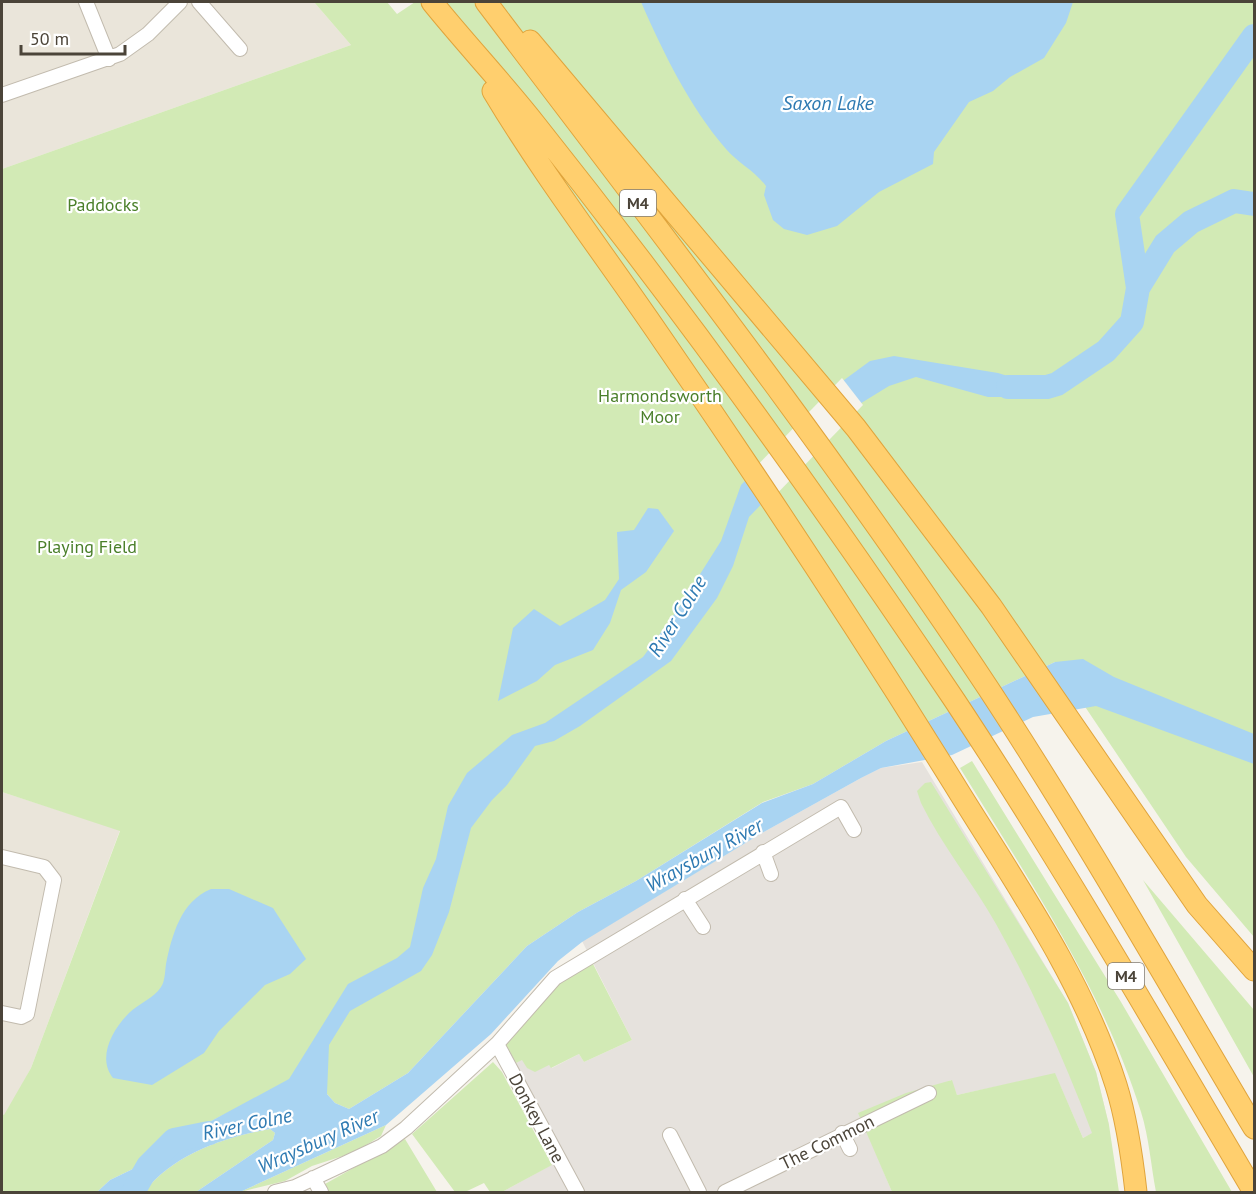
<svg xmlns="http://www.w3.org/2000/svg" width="1256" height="1194" font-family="'PT Sans',sans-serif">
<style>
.residential{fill:#eae5da}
.industrial{fill:#e6e2dd}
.green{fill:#d2eab5}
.water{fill:#a9d4f2}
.pier{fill:#f6f3ec}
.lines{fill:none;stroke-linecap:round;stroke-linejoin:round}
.river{stroke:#a9d4f2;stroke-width:24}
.minor-casing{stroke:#c2bbae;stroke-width:16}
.highway-casing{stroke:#e0a43c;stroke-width:23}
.minor{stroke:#fff;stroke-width:14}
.highway{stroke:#ffcf6e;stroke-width:21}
.labels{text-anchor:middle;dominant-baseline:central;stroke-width:4.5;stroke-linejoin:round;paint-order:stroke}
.shield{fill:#fff;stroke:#817c74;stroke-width:1.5}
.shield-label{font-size:16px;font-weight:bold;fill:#4b4439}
.park-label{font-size:18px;fill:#4a7f2a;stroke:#fff}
.street-label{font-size:18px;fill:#4b4439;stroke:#fff}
.water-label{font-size:20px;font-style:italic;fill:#2e7ab2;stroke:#fff}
</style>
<rect width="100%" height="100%" fill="#f6f3ec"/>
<!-- residential -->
<path class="residential" d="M 2,2 L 314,2 L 351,45 L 2,169 Z
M 2,792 L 120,830 L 31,1068 L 5,1116 L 2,1114 Z"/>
<!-- industrial -->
<path class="industrial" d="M 922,762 L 1068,1003 L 1096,1072 L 1109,1125 L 1083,1138 L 1055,1074 L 957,1095 L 951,1080 L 865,1127 L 892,1192 L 502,1192 L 562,1159 L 511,1066 L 522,1059 L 549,1065 L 552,1068 L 579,1054 L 584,1062 L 632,1040 L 582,941 L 762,833 L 861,778 L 881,768 Z"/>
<!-- green -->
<path class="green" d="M 314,2 L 387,2 L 397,14 L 415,2 L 1254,2 L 1254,937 L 1186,857 L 1055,662 L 886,741 L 813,784 L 763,802 L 636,881 L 578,912 L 527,946 L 408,1073 L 349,1109 L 335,1103 L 327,1094 L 223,1115 L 174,1140 L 148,1166 L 137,1167 L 110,1180 L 97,1192 L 2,1192 L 2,1114 L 4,1115 L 31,1068 L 120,831 L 2,792 L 2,169 L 351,45 Z
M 972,761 L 1121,1002 L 1232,1192 L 1156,1192 C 1151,1166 1149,1137 1141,1112 C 1102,987 1028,879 960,768 Z
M 931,782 L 1068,1003 L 1096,1072 L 1109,1125 L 1119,1192 L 892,1192 L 858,1113 L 906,1093 L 952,1080 L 957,1095 L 1055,1073 L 1083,1138 L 1092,1133 C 1065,1061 1034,992 996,924 C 973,883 942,846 921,803 L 917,791 L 925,783 Z
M 1143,880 L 1254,1010 L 1254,1077 Z
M 592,962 L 632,1040 L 584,1062 L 579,1054 L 551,1068 L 549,1065 L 535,1072 L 527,1068 L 522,1060 L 516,1063 L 506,1045 L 559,983 Z
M 493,1062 L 502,1072 L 552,1165 L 502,1192 L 490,1192 L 484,1183 L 465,1192 L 455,1192 L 412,1134 Z
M 386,1125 L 381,1136 L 355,1152 L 312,1166 L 285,1181 L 240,1192 Z
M 270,1129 L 275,1133 L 273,1140 L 196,1192 L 144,1192 C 174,1154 224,1137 270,1129 Z
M 405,1139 L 437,1192 L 329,1192 L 325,1184 Z"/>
<!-- water -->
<path class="water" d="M 641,2 L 1073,2 L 1066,23 L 1044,58 L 1010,77 L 993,91 L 969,102 L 934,152 L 933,164 L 879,192 L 837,226 L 807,235 L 784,229 L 773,220 L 764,195 L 766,186 C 755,171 738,163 726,149 C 689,106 663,52 641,2 Z
M 894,356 L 998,373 L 1039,386 L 1023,397 L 988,397 L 916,377 L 889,386 L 858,405 L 749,517 L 733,566 L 717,598 L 671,661 L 580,726 L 554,741 L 535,746 L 507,785 L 492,800 L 471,828 L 449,912 L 432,955 L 421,971 L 350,1011 L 329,1045 L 327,1094 L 335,1103 L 349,1109 L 408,1073 L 527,946 L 578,912 L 636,881 L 762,803 L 813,784 L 886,741 L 1055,662 L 1083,659 L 1114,677 L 1254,734 L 1254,764 L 1096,706 L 1033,717 L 952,755 L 881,768 L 861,778 L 762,833 L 582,942 L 558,961 L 491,1034 L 386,1125 L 240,1192 L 196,1192 L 273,1140 L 275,1133 L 270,1129 C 224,1137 174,1154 144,1192 L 97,1192 L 110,1180 L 137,1167 L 149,1166 L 176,1140 L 289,1079 L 348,984 L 397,958 L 410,947 L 423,888 L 436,859 L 448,806 L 467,773 L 512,735 L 545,723 L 643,657 L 678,609 L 721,541 L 741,485 L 840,383 L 870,361 Z
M 648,508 L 658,509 L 674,531 L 646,572 L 621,590 L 610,623 L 593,650 L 555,665 L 537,681 L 498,701 L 513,628 L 534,609 L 560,626 L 605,600 L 619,579 L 617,532 L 634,530 Z
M 211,889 L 229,889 L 273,908 L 306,959 L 290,974 L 265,985 L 219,1031 L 204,1053 L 152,1085 L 113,1078 C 97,1058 112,1030 129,1013 C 138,1004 154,998 161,987 C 165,982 165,971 166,964 C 172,935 181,901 211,889 Z"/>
<!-- pier -->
<path class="pier" d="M 842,378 L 863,405 L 763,508 L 744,479 Z"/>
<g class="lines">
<!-- river -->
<path class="river" d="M 1138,288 L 1127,214 L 1254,36
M 1008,387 L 1047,387 L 1057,384 L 1106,351 L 1132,322 L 1138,288 L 1165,244 L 1191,222 L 1234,201 L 1254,204
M 133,1192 L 148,1166 L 174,1140 L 209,1133"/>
<!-- minor casing -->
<g class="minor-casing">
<path id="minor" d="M 86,2 L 109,59
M 199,2 L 240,49
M 2,95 L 120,54 L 148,34 L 180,2
M 763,852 L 771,874
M 2,857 L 44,867 L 54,880 L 27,1014 L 21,1017 L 2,1013
M 685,899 L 703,927
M 497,1044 L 577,1192
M 842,1133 L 850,1149
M 670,1135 L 699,1192
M 313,1178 L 321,1192
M 275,1192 L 295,1187 L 382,1146 L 406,1128 L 497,1044 L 555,978 L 841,807 L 854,830
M 725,1192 L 929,1093"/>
</g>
<!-- highway casing -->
<g class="highway-casing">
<path id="highway" d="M 432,2 C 465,43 502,82 535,124 C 683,310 823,504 955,701 C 1061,861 1157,1028 1254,1192
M 486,2 C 657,228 831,451 988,688 C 1082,831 1167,981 1254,1128
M 530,41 L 856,428 L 991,606 L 1197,905 L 1254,970
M 493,91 C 545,178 607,258 664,342 C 764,487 861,634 954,784 C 1013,880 1082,977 1116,1085 C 1127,1120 1132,1156 1136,1192"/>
</g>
<!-- minor -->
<use href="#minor" class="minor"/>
<!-- highway -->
<use href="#highway" class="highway"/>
</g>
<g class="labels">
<!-- shield labels -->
<g class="shield">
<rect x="620" y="190" width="36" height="26" rx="4.5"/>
<rect x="1108" y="963" width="36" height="26" rx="4.5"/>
</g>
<g class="shield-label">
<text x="638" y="203">M4</text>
<text x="1126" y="976">M4</text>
</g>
<!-- park labels -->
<g class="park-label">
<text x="103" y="204">Paddocks</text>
<text x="660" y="395">Harmondsworth<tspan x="660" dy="21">Moor</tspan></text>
<text x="87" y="546">Playing Field</text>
</g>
<!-- street labels -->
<g class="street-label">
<text transform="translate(537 1118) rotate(62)">Donkey Lane</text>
<text transform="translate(827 1142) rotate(-26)">The Common</text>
</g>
<!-- water labels -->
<g class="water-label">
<text x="828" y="103">Saxon Lake</text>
<text transform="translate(677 616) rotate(-58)">River Colne</text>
<text transform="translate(704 855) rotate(-29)">Wraysbury River</text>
<text transform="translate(247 1124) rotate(-12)">River Colne</text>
<text transform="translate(318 1141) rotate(-24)">Wraysbury River</text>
</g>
</g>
<!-- border -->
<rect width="1256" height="1194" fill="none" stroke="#4b4439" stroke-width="6"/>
<!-- scale -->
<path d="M21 45v9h104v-9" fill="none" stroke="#4b4439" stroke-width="3"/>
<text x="30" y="45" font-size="18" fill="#4b4439" stroke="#ffffff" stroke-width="4.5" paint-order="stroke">50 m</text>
</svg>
